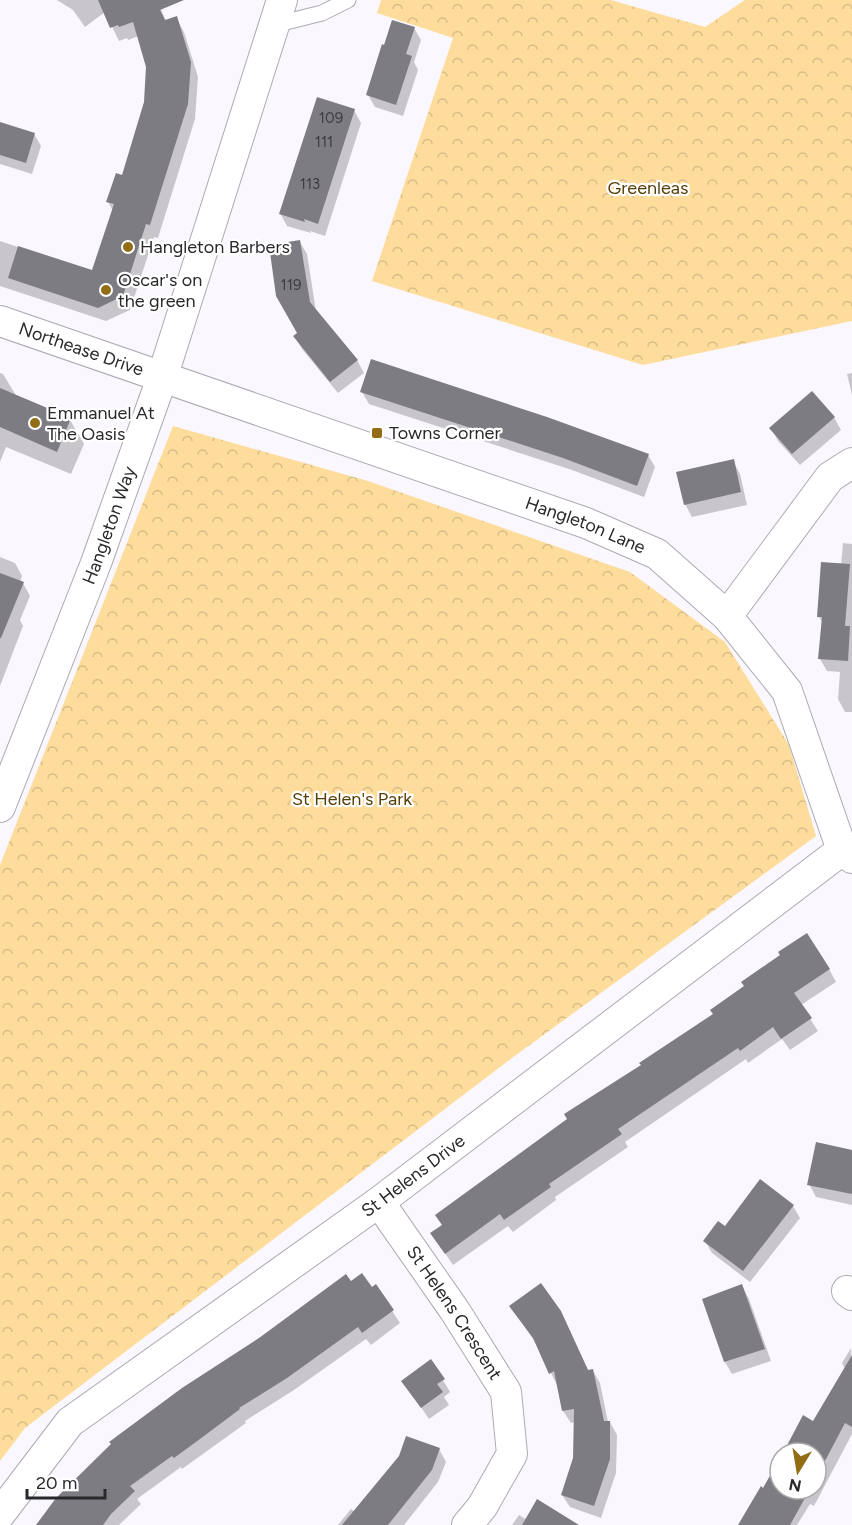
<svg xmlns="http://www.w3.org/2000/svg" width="852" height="1525" font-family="Figtree,sans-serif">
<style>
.park{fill:url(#park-crowns)}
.shadow{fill:#0003}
.building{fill:#7e7c83}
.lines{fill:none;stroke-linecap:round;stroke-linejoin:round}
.service-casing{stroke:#acaab1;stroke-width:17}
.minor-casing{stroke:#acaab1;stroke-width:32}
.service{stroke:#fff;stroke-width:15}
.minor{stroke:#fff;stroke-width:30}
.poi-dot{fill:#926d14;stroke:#fff;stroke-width:2}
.labels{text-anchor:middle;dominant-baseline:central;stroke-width:4.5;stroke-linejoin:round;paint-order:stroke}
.number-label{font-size:15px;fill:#3e3d41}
.park-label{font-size:18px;fill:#573f08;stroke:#fff}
.poi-label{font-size:18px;fill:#29282b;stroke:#fff;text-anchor:start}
.street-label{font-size:18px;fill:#29282b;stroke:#fff}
</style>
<defs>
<pattern id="park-crowns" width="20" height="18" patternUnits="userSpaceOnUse" patternTransform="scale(1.5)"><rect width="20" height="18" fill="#fddc9c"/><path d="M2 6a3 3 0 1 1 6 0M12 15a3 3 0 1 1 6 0" fill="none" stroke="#d9bd87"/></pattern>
</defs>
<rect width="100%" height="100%" fill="#faf8fe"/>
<!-- park -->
<path class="park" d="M 381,0 L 611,0 L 705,27 L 745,0 L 852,0 L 852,321 L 643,365 L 372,281 L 453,38 L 377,13 Z
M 173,426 L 368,481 L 630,572 L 725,642 L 789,745 L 816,836 L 516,1055 L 25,1428 L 0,1461 L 0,865 Z"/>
<!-- shadow -->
<path class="shadow" d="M 57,0 L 157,0 L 166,21 L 176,18 L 184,32 L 198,77 L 195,119 L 158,238 L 154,237 L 130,310 L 106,321 L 0,286 L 0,241 L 93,272 L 113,211 L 108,202 L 123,177 L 145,103 L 148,67 L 139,36 L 128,40 L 127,38 L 119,41 L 105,12 L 85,27 L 73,10 Z
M 414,28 L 421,40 L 414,62 L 418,70 L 403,116 L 375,107 L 368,95 Z
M 354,110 L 361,123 L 325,236 L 310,231 L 311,233 L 287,226 L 280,213 Z
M 0,123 L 34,134 L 41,146 L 32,174 L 0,164 Z
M 300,242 L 307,254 L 316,311 L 357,360 L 364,373 L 338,393 L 302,349 L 295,337 L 299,334 Z
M 0,373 L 3,374 L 17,397 L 70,420 L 84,444 L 71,474 L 6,447 L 0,462 Z
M 852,373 L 852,395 L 847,374 Z
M 362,392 L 648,455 L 655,467 L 644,497 L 572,470 L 369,404 Z
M 834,417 L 841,430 L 800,465 L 778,441 L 771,428 Z
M 733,461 L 740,474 L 747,505 L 692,517 L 685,504 Z
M 843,543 L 852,544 L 852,712 L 845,712 L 838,699 L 840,672 L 827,671 L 820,659 L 823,623 L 819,617 L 841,565 Z
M 0,557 L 15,563 L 22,576 L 20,582 L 23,583 L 30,596 L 20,620 L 23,626 L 0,686 Z
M 829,969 L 836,982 L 801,1005 L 818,1031 L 790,1050 L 782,1039 L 748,1063 L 746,1059 L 625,1142 L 628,1147 L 555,1197 L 556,1200 L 513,1232 L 508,1226 L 453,1265 L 432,1234 Z
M 852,1151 L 852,1205 L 816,1197 L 809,1184 Z
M 793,1206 L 800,1218 L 750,1282 L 712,1253 L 705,1241 L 725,1228 Z
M 351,1283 L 372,1289 L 376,1286 L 400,1323 L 371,1345 L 366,1339 L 294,1390 L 245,1421 L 246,1423 L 182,1469 L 181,1467 L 137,1499 L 141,1504 L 119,1525 L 38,1525 Z
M 742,1286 L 749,1299 L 771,1361 L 732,1374 L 725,1362 L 704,1300 Z
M 511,1306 L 560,1311 L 589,1372 L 593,1371 L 600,1383 L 608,1422 L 610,1422 L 617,1435 L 616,1473 L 601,1518 L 570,1507 L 562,1495 L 575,1458 L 575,1422 L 571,1423 L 563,1411 L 557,1385 L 537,1345 Z
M 851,1348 L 852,1434 L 814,1506 L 810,1504 L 797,1525 L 740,1525 L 764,1490 L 780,1461 L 780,1489 L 816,1489 L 816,1453 L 784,1453 L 813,1423 L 845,1369 L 842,1363 Z
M 443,1380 L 450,1392 L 444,1397 L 449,1405 L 429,1419 L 403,1381 Z
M 439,1449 L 446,1462 L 438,1482 L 404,1525 L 338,1525 L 351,1509 L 355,1512 Z
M 519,1515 L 527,1520 L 570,1525 L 512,1525 Z"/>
<!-- building -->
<path class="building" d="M 98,0 L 184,0 L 160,10 L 165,20 L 177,16 L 191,62 L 188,104 L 150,225 L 146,224 L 123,296 L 98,308 L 8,278 L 18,246 L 92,270 L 114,204 L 106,202 L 116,173 L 122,175 L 144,102 L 146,67 L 133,22 L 119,27 L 118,25 L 110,28 Z
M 392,20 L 415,27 L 406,54 L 412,56 L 396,105 L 366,95 L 382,44 L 384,45 Z
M 317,97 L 355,109 L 318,224 L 304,219 L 305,222 L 279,214 Z
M 0,122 L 35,133 L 26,163 L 0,155 Z
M 300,240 L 310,302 L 358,360 L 330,382 L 293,336 L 297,333 L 276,296 L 269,245 Z
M 371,359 L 547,417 L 649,454 L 637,486 L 563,458 L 360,392 Z
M 0,388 L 71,418 L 57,452 L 0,427 Z
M 812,391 L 835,417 L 792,454 L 769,428 Z
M 734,459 L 741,492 L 684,505 L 676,472 Z
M 821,562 L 850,564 L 845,626 L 850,626 L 848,661 L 818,659 L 822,617 L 817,617 Z
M 0,573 L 24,582 L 1,638 L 0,638 Z
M 807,933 L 830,969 L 794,993 L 812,1018 L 781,1039 L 773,1027 L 740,1051 L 738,1048 L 618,1129 L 622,1134 L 549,1184 L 551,1187 L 504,1220 L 500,1214 L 445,1254 L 430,1233 L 442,1225 L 435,1215 L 567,1119 L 564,1114 L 641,1065 L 639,1063 L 713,1014 L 710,1010 L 744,986 L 741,982 L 780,955 L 778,952 Z
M 816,1142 L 852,1150 L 852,1194 L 807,1185 Z
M 760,1179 L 794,1205 L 743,1271 L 703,1241 L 718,1221 L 725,1226 Z
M 362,1273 L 372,1287 L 376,1284 L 394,1310 L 362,1333 L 358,1327 L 287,1378 L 239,1408 L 240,1409 L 204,1436 L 174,1458 L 172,1456 L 130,1486 L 135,1491 L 111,1514 L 103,1525 L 36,1525 L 56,1498 L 111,1444 L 109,1442 L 182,1388 L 259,1338 L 346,1274 L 351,1281 Z
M 541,1283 L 561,1311 L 588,1370 L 593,1369 L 604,1421 L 610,1421 L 610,1459 L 594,1506 L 561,1495 L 573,1458 L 574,1409 L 562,1411 L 554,1371 L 549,1374 L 533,1338 L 509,1306 Z
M 742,1284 L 765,1349 L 724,1362 L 702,1299 Z
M 852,1355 L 852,1427 L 845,1423 L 816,1478 L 816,1453 L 783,1453 L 803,1415 L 813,1421 Z
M 431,1359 L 445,1379 L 437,1384 L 443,1392 L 421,1408 L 401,1381 Z
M 406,1436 L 440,1448 L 432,1470 L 388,1525 L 342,1525 L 399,1456 Z
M 780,1458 L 780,1489 L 810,1489 L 790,1525 L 738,1525 L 761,1486 L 763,1488 Z
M 537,1499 L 579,1525 L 522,1525 Z"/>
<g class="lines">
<!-- service casing -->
<g class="service-casing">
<path id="service" d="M 274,25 L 322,13 L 348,0"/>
</g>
<!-- minor casing -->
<g class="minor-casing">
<g id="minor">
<path id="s1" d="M 0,321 L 586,523 L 657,554 L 727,616 L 787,691 L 842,850 L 852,858"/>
<path d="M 727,616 L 830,477 L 852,463"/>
<path id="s2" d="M 0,807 L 96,563 L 162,378 L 282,0"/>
<path id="s3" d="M 379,1202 L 455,1311 L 506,1392 L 512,1454 L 482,1507 L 467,1525"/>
<path d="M 847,1291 L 852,1295"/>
<path id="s4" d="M 0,1514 L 70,1422 L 379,1202 L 842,850"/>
</g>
</g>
<!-- service -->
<use href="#service" class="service"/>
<!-- minor -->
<use href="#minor" class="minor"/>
</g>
<!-- markers -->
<g class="poi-dot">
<circle cx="128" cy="247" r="6"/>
<circle cx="106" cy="290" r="6"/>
<circle cx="35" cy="423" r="6"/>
<rect x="371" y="427" width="12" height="12" rx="3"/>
</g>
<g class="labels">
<!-- number labels -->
<g class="number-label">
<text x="331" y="118">109</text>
<text x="324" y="142">111</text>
<text x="310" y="184">113</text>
<text x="291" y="285">119</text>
</g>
<!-- park labels -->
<g class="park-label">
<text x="648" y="188">Greenleas</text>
<text x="352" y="799">St Helen's Park</text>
</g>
<!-- poi labels -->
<g class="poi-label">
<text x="140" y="247">Hangleton Barbers</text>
<text x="118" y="280">Oscar's on<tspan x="118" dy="21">the green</tspan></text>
<text x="47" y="413">Emmanuel At<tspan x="47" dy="21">The Oasis</tspan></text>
<text x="389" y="433">Towns Corner</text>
</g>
<!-- street labels -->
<g class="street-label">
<text stroke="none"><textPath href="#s1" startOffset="86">Northease Drive</textPath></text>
<text stroke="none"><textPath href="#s2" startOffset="302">Hangleton Way</textPath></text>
<text stroke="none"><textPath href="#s1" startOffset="620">Hangleton Lane</textPath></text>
<text stroke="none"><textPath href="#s4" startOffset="538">St Helens Drive</textPath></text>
<text stroke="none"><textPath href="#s3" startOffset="134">St Helens Crescent</textPath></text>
</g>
</g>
<!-- north arrow -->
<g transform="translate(798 1471) rotate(191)"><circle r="28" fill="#ffffff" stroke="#a9a9aa" stroke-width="1.5"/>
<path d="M0-4.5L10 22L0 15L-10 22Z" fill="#926d14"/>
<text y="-9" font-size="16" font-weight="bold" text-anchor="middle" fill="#29282b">N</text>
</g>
<!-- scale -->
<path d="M27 1489v9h78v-9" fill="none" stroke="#29282b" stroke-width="3"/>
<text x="36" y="1489" font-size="18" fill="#29282b" stroke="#ffffff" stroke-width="4.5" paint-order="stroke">20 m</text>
</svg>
